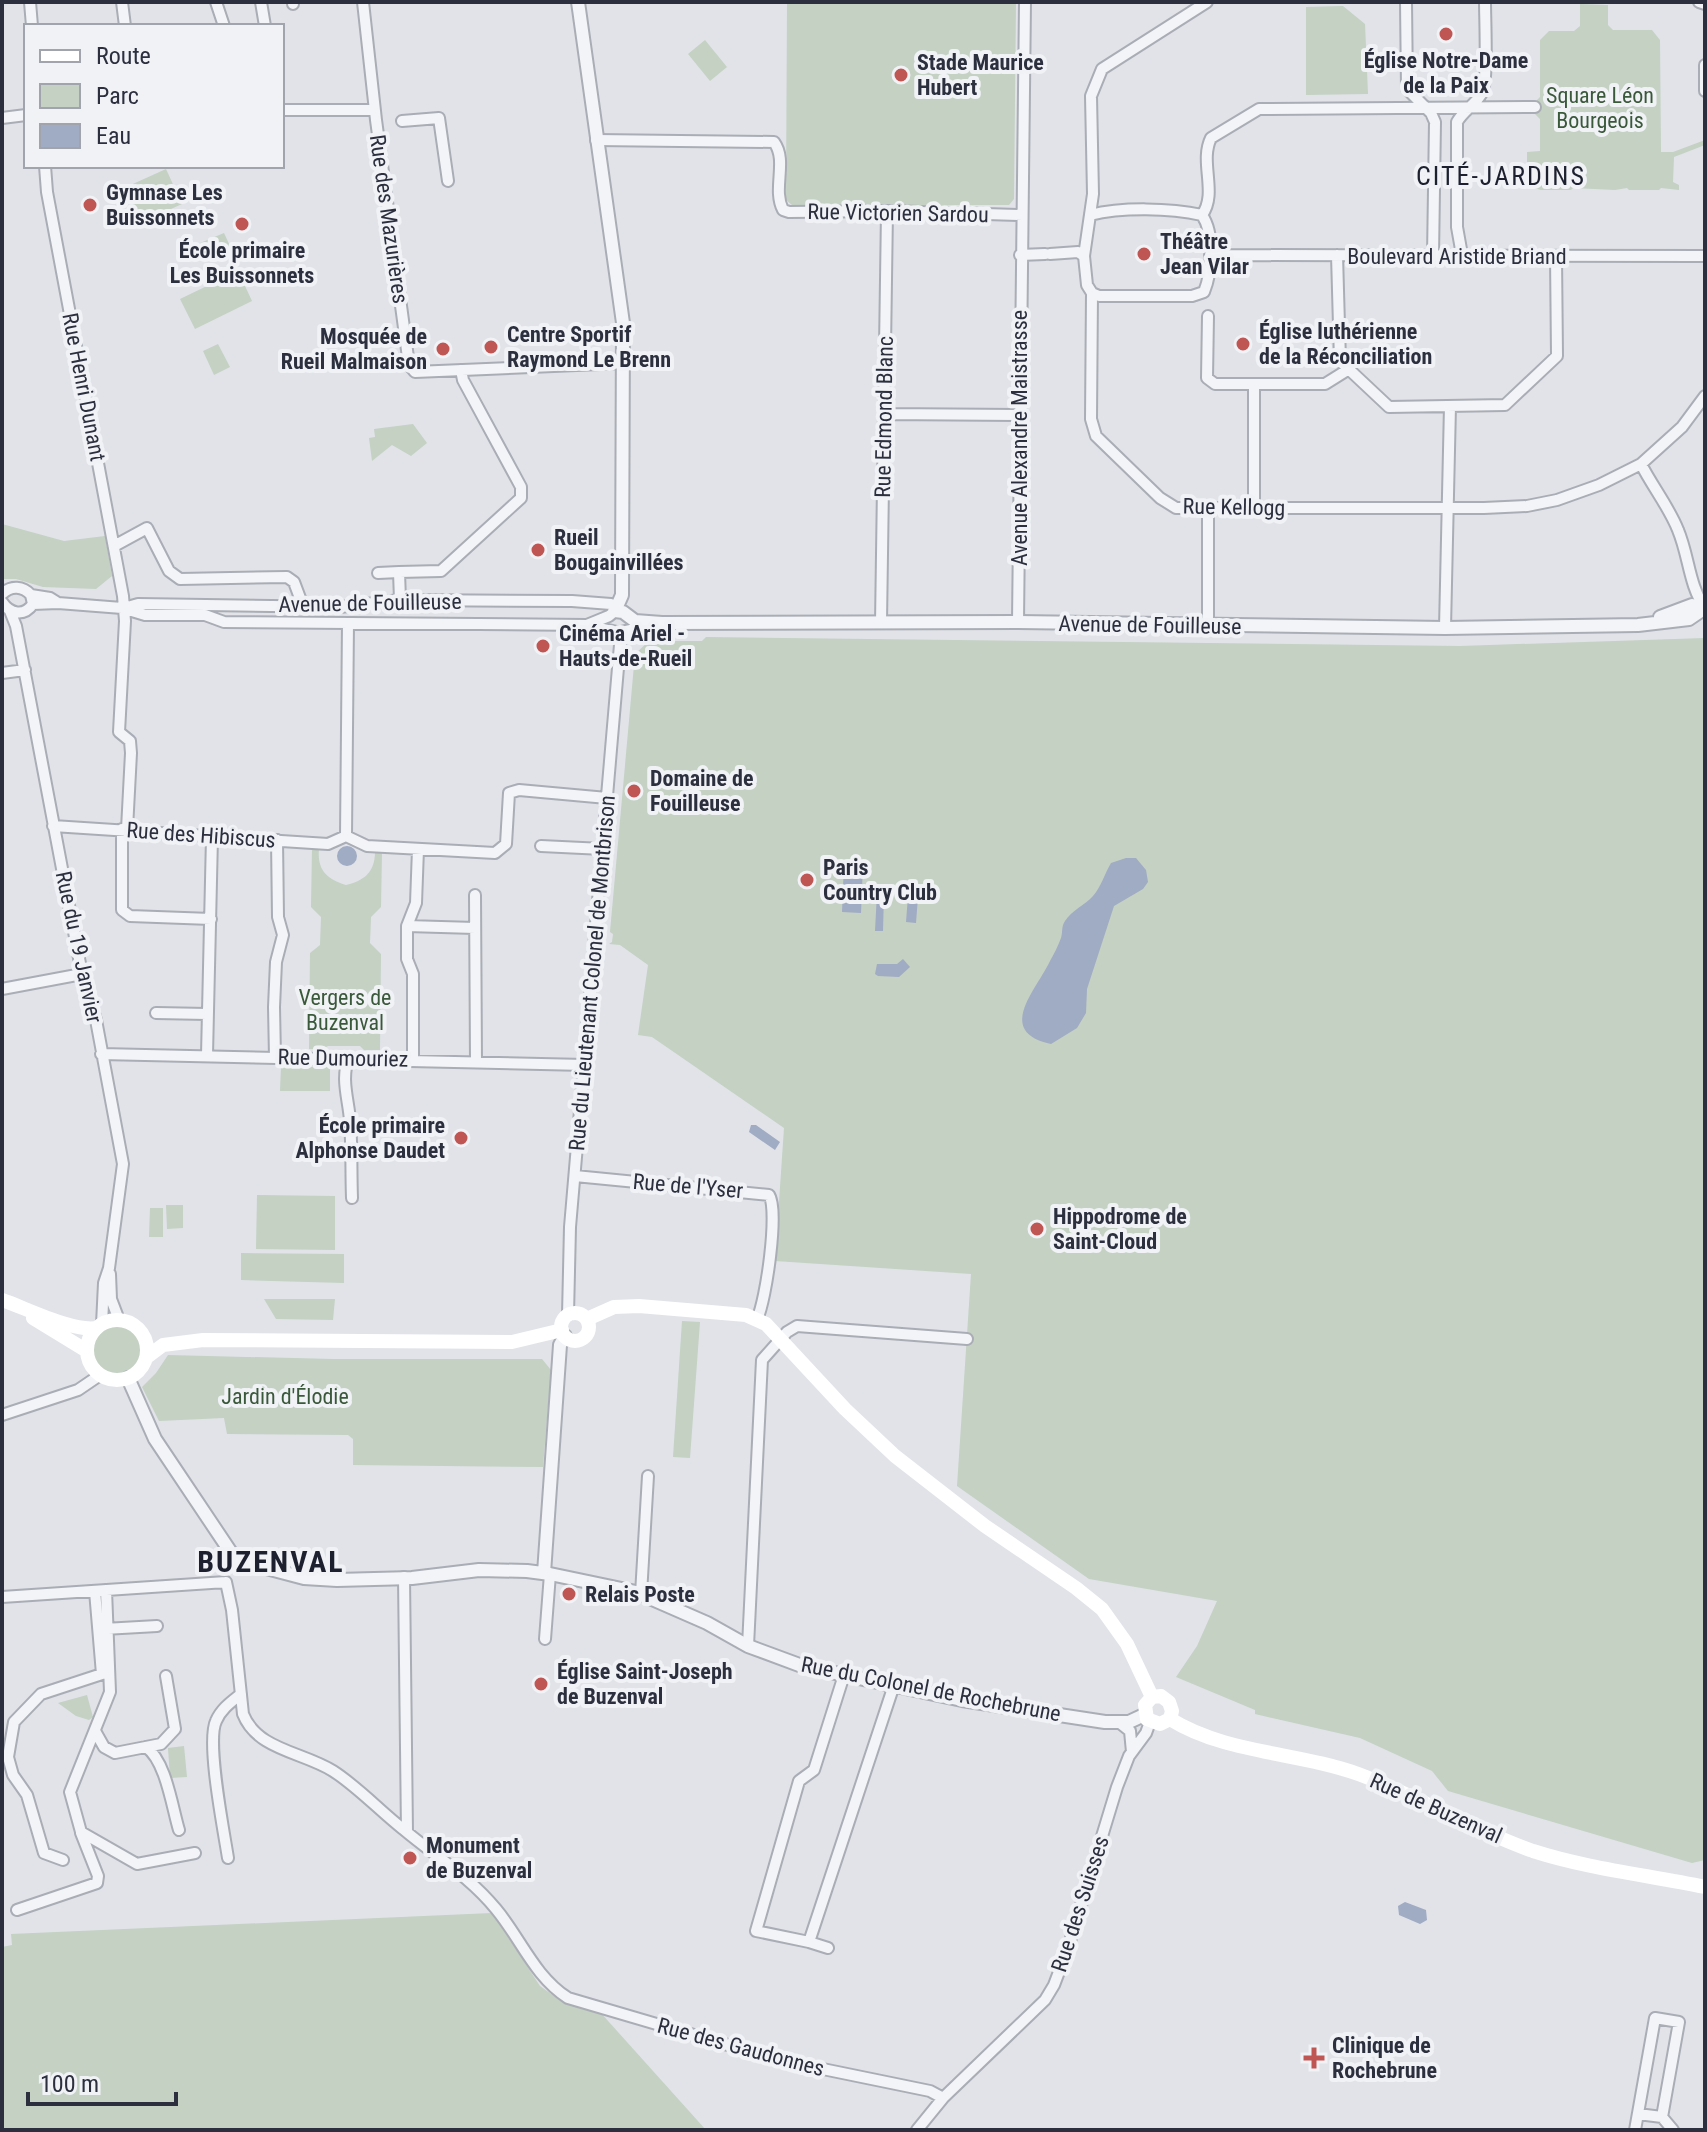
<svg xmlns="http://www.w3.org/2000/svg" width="1707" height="2132" font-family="'Roboto Condensed',sans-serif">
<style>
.green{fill:#c4d1c3}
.water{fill:#a0abc4}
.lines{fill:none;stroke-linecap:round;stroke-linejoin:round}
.minor-casing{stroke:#aaadb5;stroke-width:14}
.tertiary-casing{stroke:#aaadb5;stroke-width:16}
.minor{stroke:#f3f4f7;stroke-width:10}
.tertiary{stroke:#f3f4f7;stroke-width:12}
.secondary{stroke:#fff;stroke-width:14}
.poi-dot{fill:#c05653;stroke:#f0f2f6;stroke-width:3}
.labels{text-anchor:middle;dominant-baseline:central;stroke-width:8;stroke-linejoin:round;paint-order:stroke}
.poi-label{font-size:22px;font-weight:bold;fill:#2b2f3e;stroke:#f0f2f6;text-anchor:start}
.park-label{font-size:22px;fill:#3a583a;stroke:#f0f2f6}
.street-label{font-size:22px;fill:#2b2f3e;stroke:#f0f2f6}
.quarter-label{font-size:26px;letter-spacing:2px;fill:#1d202f;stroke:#f0f2f6}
.district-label{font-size:30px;font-weight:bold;letter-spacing:2px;fill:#1d202f;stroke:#f0f2f6}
</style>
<rect width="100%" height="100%" fill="#e1e3e8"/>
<!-- green -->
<path class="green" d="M 787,2 L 1016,2 L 1014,199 L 1009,205 L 792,205 L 786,200 Z
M 1580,4 L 1608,5 L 1608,25 L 1613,30 L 1652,30 L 1660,40 L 1661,152 L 1673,152 L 1705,140 L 1705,145 L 1674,157 L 1673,182 L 1679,185 L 1679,190 L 1661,188 L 1659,190 L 1629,190 L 1627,188 L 1615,190 L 1573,188 L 1571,190 L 1541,190 L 1527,186 L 1527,152 L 1540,151 L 1540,119 L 1535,114 L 1535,102 L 1540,97 L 1540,40 L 1549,31 L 1574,31 L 1580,26 Z
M 1343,6 L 1365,24 L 1368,94 L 1306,95 L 1306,7 Z
M 705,40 L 727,67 L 710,81 L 688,54 Z
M 166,169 L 182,204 L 140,223 L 124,188 Z
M 224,233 L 230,246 L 200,260 L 193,246 Z
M 238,271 L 252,301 L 195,329 L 180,299 Z
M 218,344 L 230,367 L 214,375 L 203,351 Z
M 413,424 L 427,443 L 411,456 L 392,445 L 372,461 L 369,438 L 375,437 L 374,429 Z
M 2,524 L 64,541 L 105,536 L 112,576 L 96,589 L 43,587 L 16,579 L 2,579 Z
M 706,637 L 1460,646 L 1705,638 L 1705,1860 L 1692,1863 L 1448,1791 L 1432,1771 L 1360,1738 L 1255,1714 L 1255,1710 L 1176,1677 L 1197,1646 L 1217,1601 L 1089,1579 L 957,1486 L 971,1274 L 775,1261 L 784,1128 L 652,1037 L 638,1035 L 648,965 L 620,945 L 609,944 L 612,942 L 613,934 L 610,932 L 635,654 L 649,641 L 702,641 Z
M 312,848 L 319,849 C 317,869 326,879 346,885 C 364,881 375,872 375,852 L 382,852 L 381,907 L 371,917 L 370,943 L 381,954 L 380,1050 L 364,1050 L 360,1046 L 328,1046 L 322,1049 L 309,1049 L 310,953 L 320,945 L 321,917 L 311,907 Z
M 281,1066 L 330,1067 L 330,1091 L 280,1091 Z
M 257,1195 L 335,1196 L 335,1250 L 256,1249 Z
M 166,1205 L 183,1205 L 183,1228 L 167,1229 Z
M 150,1208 L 163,1208 L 163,1237 L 149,1237 Z
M 241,1253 L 344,1254 L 344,1283 L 241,1280 Z
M 264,1299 L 335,1299 L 333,1320 L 276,1319 Z
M 682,1321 L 700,1322 L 690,1458 L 673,1457 Z
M92 1350a26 26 0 1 1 52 0a26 26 0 1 1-52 0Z
M 168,1355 L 333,1359 L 542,1359 L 551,1370 L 543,1467 L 353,1465 L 353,1439 L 348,1435 L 227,1434 L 224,1418 L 159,1421 L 142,1387 L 156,1373 Z
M 87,1695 L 93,1717 L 89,1720 L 76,1716 L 58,1703 Z
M 184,1746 L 187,1777 L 170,1778 L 168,1748 Z
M 492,1913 L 540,1986 L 561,2001 L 600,2012 L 706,2130 L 2,2130 L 2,1947 L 12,1945 L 11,1934 Z"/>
<!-- water -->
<path class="water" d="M337 856a10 10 0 1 1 20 0a10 10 0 1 1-20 0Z
M 1126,858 L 1136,858 L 1146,870 L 1148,882 L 1143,889 L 1114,906 L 1087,989 L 1086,1013 L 1077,1028 L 1051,1044 C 994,1032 1037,989 1050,961 C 1054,954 1058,946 1061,938 C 1063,932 1061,927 1065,921 C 1072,910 1085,905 1093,896 C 1101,887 1105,873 1111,863 Z
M 844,863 L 863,864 L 861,913 L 842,912 Z
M 877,893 L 884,893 L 883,931 L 875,931 Z
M 908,896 L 918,897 L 916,923 L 906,922 Z
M 903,959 L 910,967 L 899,977 L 878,976 L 875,974 L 877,964 L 897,964 Z
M 751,1125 L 756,1125 L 780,1142 L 775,1150 L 749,1132 Z
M 1405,1902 L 1426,1910 L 1427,1920 L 1420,1924 L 1399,1915 L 1398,1906 Z"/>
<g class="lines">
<!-- minor casing -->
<g class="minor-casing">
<path id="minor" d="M 30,2 L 32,26
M 122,2 L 125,26
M 216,2 L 224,26
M 261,2 L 265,26
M 293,2 L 293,4
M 363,2 L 376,120 L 409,365 L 415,372 L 623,363
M 1207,2 L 1102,69 L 1091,96 L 1093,194 L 1084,256 L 1087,285 L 1092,293 L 1091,419 L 1096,436 L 1160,498 L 1176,508 L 1484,508 L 1527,506 L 1557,500 L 1599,485 L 1641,464 L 1682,427 L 1705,396
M 1406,2 L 1407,89 L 1431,113 L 1435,122 L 1433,256
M 1699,2 L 1705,4
M 1705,65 L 1705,91
M 282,110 L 374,110
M 2,118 L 26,115
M 402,121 L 439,118 L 448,181
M 596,140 L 774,142 C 788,161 772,189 783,210 L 789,212 L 887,211 L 1022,215
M 45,166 L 47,192 L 123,596 L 125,621 L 119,732 L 130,741 L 131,753 L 127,829
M 1090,215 C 1122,207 1170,208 1202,215
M 1202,215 C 1218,193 1199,162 1211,138 L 1259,109 L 1535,107
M 1050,254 L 1078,252 L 1084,256
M 1020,255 L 1045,254
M 1210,255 L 1705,256
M 1337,255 L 1340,361 L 1389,407 L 1505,405 L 1557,356 L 1556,256
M 1462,255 L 1457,227 L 1457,122 C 1463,111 1475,105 1482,93 C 1488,83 1485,19 1485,2
M 1092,293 L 1099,296 L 1192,296 L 1204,292 C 1212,272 1215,234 1202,215
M 1208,316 L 1207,378 L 1215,384 L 1325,384 L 1349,369
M 1254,385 L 1254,508
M 884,414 L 1019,415
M 1641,464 C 1652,486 1669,507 1678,530 C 1689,556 1689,586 1705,608
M 1208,508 L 1208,626
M 114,546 L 147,528 L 169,571 L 180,579 L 287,577 L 294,582 L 303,606
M 378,573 L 399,572
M 2,594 C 11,585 23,586 31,595 L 33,604
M 31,595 L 50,598 L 58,603
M 400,600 L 399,572 L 441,571 L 521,498 L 521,487 L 463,380 L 461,370
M 2,602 C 10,614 24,617 33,604
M 33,604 L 58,603 L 122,608 L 145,615 L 205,615 L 224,622 L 587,625 L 621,633 L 570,1227 L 568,1315
M 124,608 L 138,604 L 340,607 L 400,600 L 572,601 L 611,604 L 615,611 L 609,616 L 587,625
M 10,611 L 16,626 L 82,974 L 96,1020 L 123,1164 L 109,1268 L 104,1283 L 102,1324
M 1018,622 L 1025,2
M 881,623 L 887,211
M 1445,628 L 1450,406
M 2,673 L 25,670
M 53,826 L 328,844 L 346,836
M 122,829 L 122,910 L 130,916 L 211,919
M 346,836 L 367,846 L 495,853 L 506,844 L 509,793 L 519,790 L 607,798
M 346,836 L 348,623
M 541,846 L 603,849
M 475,895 L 476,1062
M 407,926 L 475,928
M 2,989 L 82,974
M 156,1013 L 207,1014
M 101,1054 L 585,1065
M 207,1055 L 212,837
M 275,1057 L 274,1007 L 276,962 L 283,935 L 278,917 L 277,840
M 349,1058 C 340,1078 349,1101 350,1121 C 352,1146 351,1172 352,1198
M 413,1059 L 413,974 L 407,959 L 407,926 L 416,903 L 418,849
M 575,1176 L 769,1195 C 779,1210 766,1301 757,1319
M 110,1274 L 111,1299 L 119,1320
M 2,1415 L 78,1390 L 100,1375
M 404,1577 L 407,1832
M 226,1582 L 232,1610 L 243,1714 C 257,1750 303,1752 333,1771 C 358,1787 380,1811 403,1829 C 435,1856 469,1876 496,1909 C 521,1939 534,1976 568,1998 L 779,2060 L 930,2091 L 943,2098
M 106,1590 L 110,1692 L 70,1792 L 81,1832 L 137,1864 L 195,1853
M 641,1594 L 648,1476
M 2,1597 L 226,1582
M 104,1629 L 157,1626
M 545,1639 L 550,1574
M 748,1646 L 762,1360 L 787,1332 L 797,1326 L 967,1339
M 844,1675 L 814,1770 L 799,1781 L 756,1931 L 809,1942 L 894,1685
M 1120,1723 L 1130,1731 L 1132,1752
M 95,1731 L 104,1747 L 115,1753 L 161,1744 L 175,1729 L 166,1676
M 146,1747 C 166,1761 172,1807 179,1830
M 228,1858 C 224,1832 206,1742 216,1721 C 221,1709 231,1702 241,1694
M 63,1860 L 44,1853 L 27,1795 L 13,1775 L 8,1757 L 14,1722 L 41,1694 L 102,1674 L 95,1591
M 17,1910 L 97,1883 L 98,1876 L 81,1833
M 809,1942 L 828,1948
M 1638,2114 L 1662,2117
M 917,2130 L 943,2098 L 1045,2000 L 1054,1985 L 1068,1948 L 1117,1787 L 1129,1756 L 1146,1733 L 1150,1722
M 1635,2130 L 1655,2018 L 1679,2022 L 1662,2117 L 1673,2130"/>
</g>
<!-- tertiary casing -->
<g class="tertiary-casing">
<path id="tertiary" d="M 578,2 L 623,323 L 622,595 L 615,611
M 615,611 L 623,612 L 635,621 L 662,623 L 1018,622 L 1445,628 L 1638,625 L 1689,619 L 1705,608
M 1660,617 L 1692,605 L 1705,608
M 621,633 L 656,625
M 128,1378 L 155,1439 L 240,1566 L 255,1565 L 304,1578 L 337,1580 L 412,1578 L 479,1570 L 527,1571 L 550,1574 L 636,1592 L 707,1623 L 748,1646 L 802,1666 L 962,1700 L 1105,1722 L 1129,1722 L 1144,1715
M 544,1573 L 560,1345 L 565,1336"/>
</g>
<!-- minor -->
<use href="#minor" class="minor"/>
<!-- tertiary -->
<use href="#tertiary" class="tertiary"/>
<!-- secondary -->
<path class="secondary" d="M 2,1300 C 26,1308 72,1332 97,1328
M561 1327a14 14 0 1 1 28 0a14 14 0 1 1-28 0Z
M 33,1318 L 87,1351
M 587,1319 L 614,1307 L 639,1306 L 746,1315 L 766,1324 L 845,1409 L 895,1456 L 985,1526 L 1076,1588 L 1102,1609 L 1127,1644 L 1152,1697
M87 1350a30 30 0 1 1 60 0a30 30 0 1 1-60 0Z
M 147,1357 L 163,1345 L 203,1340 L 512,1342 L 562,1330
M 1152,1697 L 1145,1705 L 1147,1719 L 1160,1724 L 1170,1719
M 1152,1697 L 1161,1696 L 1169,1702 L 1172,1711 L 1170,1719
M 1170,1719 C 1226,1754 1299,1752 1361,1775 C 1419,1797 1473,1830 1533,1851 C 1589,1869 1648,1875 1705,1887"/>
</g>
<!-- markers -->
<g class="poi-dot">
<circle cx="1446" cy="34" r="8"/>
<circle cx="901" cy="75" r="8"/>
<circle cx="90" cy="205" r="8"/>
<circle cx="242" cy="224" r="8"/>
<circle cx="1144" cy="254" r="8"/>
<circle cx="1243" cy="344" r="8"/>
<circle cx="491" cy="347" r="8"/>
<circle cx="443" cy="349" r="8"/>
<circle cx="538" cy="550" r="8"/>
<circle cx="543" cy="646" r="8"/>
<circle cx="634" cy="791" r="8"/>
<circle cx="807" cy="880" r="8"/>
<circle cx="461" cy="1138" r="8"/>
<circle cx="1037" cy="1229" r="8"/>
<circle cx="569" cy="1594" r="8"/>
<circle cx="541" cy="1684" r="8"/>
<circle cx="410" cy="1858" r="8"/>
<path d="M1310 2046h8v8h8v8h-8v8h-8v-8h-8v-8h8z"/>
</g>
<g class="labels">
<!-- poi labels -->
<g class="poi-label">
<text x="1446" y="60" text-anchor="middle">Église Notre-Dame<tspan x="1446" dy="25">de la Paix</tspan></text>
<text x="917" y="62">Stade Maurice<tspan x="917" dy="25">Hubert</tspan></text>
<text x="106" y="192">Gymnase Les<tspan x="106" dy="25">Buissonnets</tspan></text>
<text x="1160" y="241">Théâtre<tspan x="1160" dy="25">Jean Vilar</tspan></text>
<text x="242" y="250" text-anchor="middle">École primaire<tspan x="242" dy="25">Les Buissonnets</tspan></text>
<text x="1259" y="331">Église luthérienne<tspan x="1259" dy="25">de la Réconciliation</tspan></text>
<text x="507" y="334">Centre Sportif<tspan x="507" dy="25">Raymond Le Brenn</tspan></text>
<text x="427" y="336" text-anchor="end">Mosquée de<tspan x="427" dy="25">Rueil Malmaison</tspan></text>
<text x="554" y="537">Rueil<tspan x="554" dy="25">Bougainvillées</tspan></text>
<text x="559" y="633">Cinéma Ariel -<tspan x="559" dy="25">Hauts-de-Rueil</tspan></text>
<text x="650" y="778">Domaine de<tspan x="650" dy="25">Fouilleuse</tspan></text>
<text x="823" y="867">Paris<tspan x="823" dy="25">Country Club</tspan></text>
<text x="445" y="1125" text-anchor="end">École primaire<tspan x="445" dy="25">Alphonse Daudet</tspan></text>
<text x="1053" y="1216">Hippodrome de<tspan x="1053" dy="25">Saint-Cloud</tspan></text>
<text x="585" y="1594">Relais Poste</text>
<text x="557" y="1671">Église Saint-Joseph<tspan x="557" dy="25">de Buzenval</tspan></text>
<text x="426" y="1845">Monument<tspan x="426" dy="25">de Buzenval</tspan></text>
<text x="1332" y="2045">Clinique de<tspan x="1332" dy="25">Rochebrune</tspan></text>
</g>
<!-- park labels -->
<g class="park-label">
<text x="1600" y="95">Square Léon<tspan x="1600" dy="25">Bourgeois</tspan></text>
<text x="345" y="997">Vergers de<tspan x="345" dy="25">Buzenval</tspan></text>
<text x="285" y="1396">Jardin d'Élodie</text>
</g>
<!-- street labels -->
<g class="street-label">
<text transform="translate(898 213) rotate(1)">Rue Victorien Sardou</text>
<text transform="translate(389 219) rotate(82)">Rue des Mazurières</text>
<text x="1457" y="256">Boulevard Aristide Briand</text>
<text transform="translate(84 387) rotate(79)">Rue Henri Dunant</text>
<text transform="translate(884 417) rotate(-89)">Rue Edmond Blanc</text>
<text transform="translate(1019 438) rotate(-90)">Avenue Alexandre Maistrasse</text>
<text transform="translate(1234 507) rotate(1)">Rue Kellogg</text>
<text transform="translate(370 603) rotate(-1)">Avenue de Fouilleuse</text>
<text transform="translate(1150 625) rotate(1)">Avenue de Fouilleuse</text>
<text transform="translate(201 835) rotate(4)">Rue des Hibiscus</text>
<text transform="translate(79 947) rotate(78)">Rue du 19 Janvier</text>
<text transform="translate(592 973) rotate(-85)">Rue du Lieutenant Colonel de Montbrison</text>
<text transform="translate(343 1058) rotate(1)">Rue Dumouriez</text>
<text transform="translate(688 1186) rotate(5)">Rue de l'Yser</text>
<text transform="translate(931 1689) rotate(11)">Rue du Colonel de Rochebrune</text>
<text transform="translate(1436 1808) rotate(24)">Rue de Buzenval</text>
<text transform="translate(1080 1904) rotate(-72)">Rue des Suisses</text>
<text transform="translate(741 2047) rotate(15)">Rue des Gaudonnes</text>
</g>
<!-- quarter labels -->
<g class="quarter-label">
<text x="1501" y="176">CITÉ-JARDINS</text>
</g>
<!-- district labels -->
<g class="district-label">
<text x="271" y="1561">BUZENVAL</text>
</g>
</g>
<!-- border -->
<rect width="1707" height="2132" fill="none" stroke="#2b2f3e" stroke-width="8"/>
<!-- legend -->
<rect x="24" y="24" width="260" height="144" fill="#f0f2f6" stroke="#a1a4ac" stroke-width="2"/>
<rect x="40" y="50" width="40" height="12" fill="#ffffff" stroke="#a1a4ac" stroke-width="2"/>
<text x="96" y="64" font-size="24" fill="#2b2f3e">Route</text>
<rect x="40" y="84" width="40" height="24" fill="#c4d1c3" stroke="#a1a4ac" stroke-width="2"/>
<text x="96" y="104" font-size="24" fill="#2b2f3e">Parc</text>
<rect x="40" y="124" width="40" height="24" fill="#a0abc4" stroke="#a1a4ac" stroke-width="2"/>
<text x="96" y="144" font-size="24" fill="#2b2f3e">Eau</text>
<!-- scale -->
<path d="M28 2092v12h148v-12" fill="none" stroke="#2b2f3e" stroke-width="4"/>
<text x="40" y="2092" font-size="24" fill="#2b2f3e" stroke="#f0f2f6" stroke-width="6" paint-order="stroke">100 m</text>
</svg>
